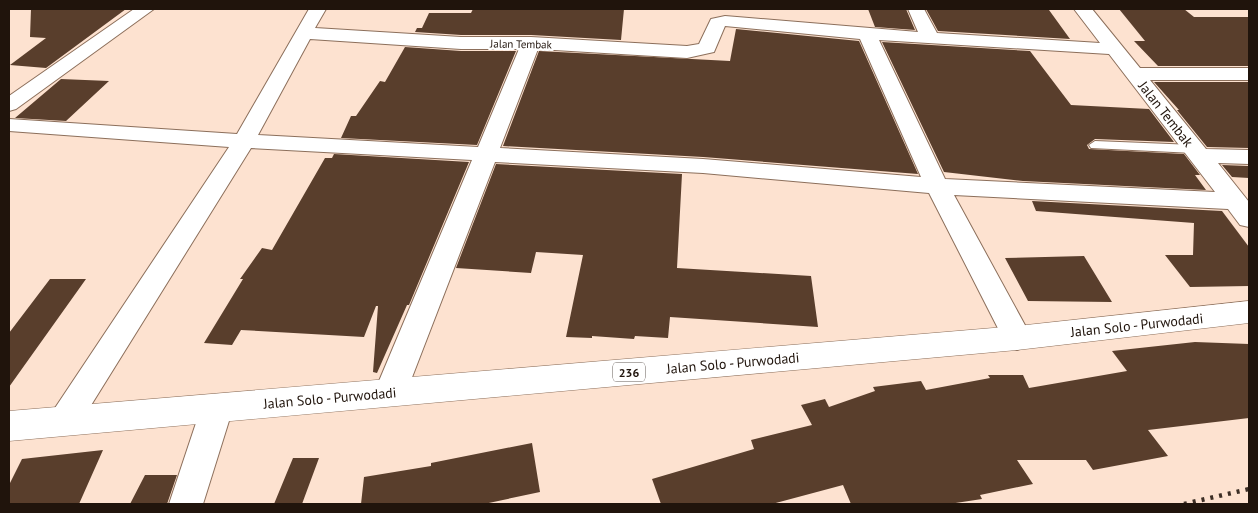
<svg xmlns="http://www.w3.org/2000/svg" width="1258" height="513" font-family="'PT Sans',sans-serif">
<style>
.building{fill:#593e2c}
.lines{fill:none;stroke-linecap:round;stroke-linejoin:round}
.lane-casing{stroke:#8c6f5b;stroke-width:2}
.street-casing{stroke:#8c6f5b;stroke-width:2}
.primary-casing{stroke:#8c6f5b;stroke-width:1}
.lane{fill:#fff;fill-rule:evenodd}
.street{fill:#fff;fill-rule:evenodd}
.primary{fill:#fff;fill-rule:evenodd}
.rail{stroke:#3c2e25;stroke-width:4.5;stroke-dasharray:3 6;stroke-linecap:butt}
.labels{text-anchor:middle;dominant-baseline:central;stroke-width:5;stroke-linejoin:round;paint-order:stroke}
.far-street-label{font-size:11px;fill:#20140c;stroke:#fff}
.shield{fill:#fff;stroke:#635a55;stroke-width:1}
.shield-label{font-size:12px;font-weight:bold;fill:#20140c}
.street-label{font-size:14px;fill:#20140c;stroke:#fff}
</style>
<rect width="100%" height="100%" fill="#fde2d0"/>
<!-- building -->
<path class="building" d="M 31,9 L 126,9 L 46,68 L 10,65 L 46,38 L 30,37 Z
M 473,9 L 624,9 L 621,40 L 531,35 L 461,35 L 415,32 L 417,28 L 422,28 L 429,13 L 471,13 Z
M 868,9 L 906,9 L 915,30 L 875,27 Z
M 926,9 L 1049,10 L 1070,39 L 938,31 Z
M 1119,9 L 1184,9 L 1194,17 L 1249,17 L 1249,66 L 1158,66 L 1134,41 L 1145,41 Z
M 736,29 L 859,41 L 918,174 L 703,157 L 503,146 L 539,51 L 730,61 Z
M 882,42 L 1030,51 L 1071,105 L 1149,109 L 1174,142 L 1095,139 L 1087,145 L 1089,149 L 1184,154 L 1200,175 L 1195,175 L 1206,190 L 1023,181 L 944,172 Z
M 405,47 L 461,51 L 516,51 L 477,145 L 341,138 L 351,116 L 356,116 L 380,81 L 385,82 Z
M 61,79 L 109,81 L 66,121 L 15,118 Z
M 1154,82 L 1249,82 L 1249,148 L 1207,147 L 1177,110 L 1179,110 Z
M 334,154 L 469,162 L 409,305 L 407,305 L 377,373 L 373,372 L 378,306 L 376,306 L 364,337 L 241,330 L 232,345 L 204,343 L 243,279 L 240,279 L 262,248 L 272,250 L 325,158 L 332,158 Z
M 496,164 L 682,174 L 677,268 L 811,276 L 818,327 L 670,317 L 668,338 L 635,336 L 634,339 L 592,336 L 592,338 L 566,337 L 583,255 L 536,252 L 531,273 L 456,268 Z
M 1222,165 L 1249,166 L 1249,178 L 1232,177 Z
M 1032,201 L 1222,211 L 1249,247 L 1249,286 L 1190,287 L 1165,255 L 1193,255 L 1194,223 L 1036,211 Z
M 1084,256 L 1112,302 L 1028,301 L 1005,258 Z
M 50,279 L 86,279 L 9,387 L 9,333 Z
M 1195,342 L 1249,344 L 1249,418 L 1148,430 L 1168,456 L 1093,470 L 1086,460 L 1017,460 L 1033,484 L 980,495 L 982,499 L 949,504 L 851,504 L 843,485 L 772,504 L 661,504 L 652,479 L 754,449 L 751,440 L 812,425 L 801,405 L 825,399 L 829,407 L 875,391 L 873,387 L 921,381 L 926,390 L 990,378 L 988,375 L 1023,375 L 1029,388 L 1127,371 L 1112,351 Z
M 532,443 L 540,492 L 484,504 L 361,504 L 364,477 L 431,466 L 431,463 Z
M 103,450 L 79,504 L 9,504 L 9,485 L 22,459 Z
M 293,458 L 319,458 L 302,504 L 274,504 Z
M 145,475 L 177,475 L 167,504 L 130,504 Z"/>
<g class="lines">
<!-- lane casing -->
<g class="lane-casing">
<path id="lane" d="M 1095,141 L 1194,145 L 1200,149 L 1194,153 L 1091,148 L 1089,145 Z"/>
</g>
<!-- street casing -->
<g class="street-casing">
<path id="street" d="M 134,9 L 154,9 L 16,109 L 9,111 L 9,96 Z
M 309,9 L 326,9 L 315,28 L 461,37 L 531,37 L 687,46 L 699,44 L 711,19 L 725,16 L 918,32 L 908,9 L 924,9 L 937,33 L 1100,43 L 1074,9 L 1092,9 L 1140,68 L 1249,68 L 1249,80 L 1150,80 L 1206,149 L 1249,150 L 1249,164 L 1218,163 L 1249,202 L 1249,227 L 1240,225 L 1228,209 L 954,195 L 1032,338 L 1027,346 L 1017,350 L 1007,346 L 929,193 L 703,173 L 495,162 L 406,393 L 401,402 L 390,406 L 379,402 L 374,393 L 472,160 L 251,148 L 75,431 L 64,435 L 53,431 L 48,421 L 53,411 L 229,147 L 9,131 L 9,119 L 237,134 ZM 725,26 L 860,39 L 921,177 L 703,159 L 500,148 L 538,49 L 687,58 L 714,52 ZM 310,39 L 461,49 L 519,49 L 478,147 L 258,135 ZM 879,40 L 1109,54 L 1215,192 L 945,179 Z
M 217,394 L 228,398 L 233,408 L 203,504 L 169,504 L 201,408 L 206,398 Z"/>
</g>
<!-- primary casing -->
<g class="primary-casing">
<path id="primary" d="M 1249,301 L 1249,323 L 1017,350 L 9,441 L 9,411 L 1017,326 Z"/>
</g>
<!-- lane -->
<use href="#lane" class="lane"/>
<!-- street -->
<use href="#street" class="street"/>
<!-- primary -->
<use href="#primary" class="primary"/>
<!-- rail -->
<path class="rail" d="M 1184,504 L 1249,489"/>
</g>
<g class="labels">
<!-- far-street labels -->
<g class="far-street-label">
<text transform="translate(521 44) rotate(1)">Jalan Tembak</text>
</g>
<!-- shield labels -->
<rect class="shield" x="613" y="362.5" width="32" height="19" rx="4"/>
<g class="shield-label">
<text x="629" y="372">236</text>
</g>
<!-- street labels -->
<g class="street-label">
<text transform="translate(1166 114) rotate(52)">Jalan Tembak</text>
<text transform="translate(1137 325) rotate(-6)">Jalan Solo - Purwodadi</text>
<text transform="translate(733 363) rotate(-5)">Jalan Solo - Purwodadi</text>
<text transform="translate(330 398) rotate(-5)">Jalan Solo - Purwodadi</text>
</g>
</g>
<!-- border -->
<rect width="1258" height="513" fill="none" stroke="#20140c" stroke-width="20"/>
</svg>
